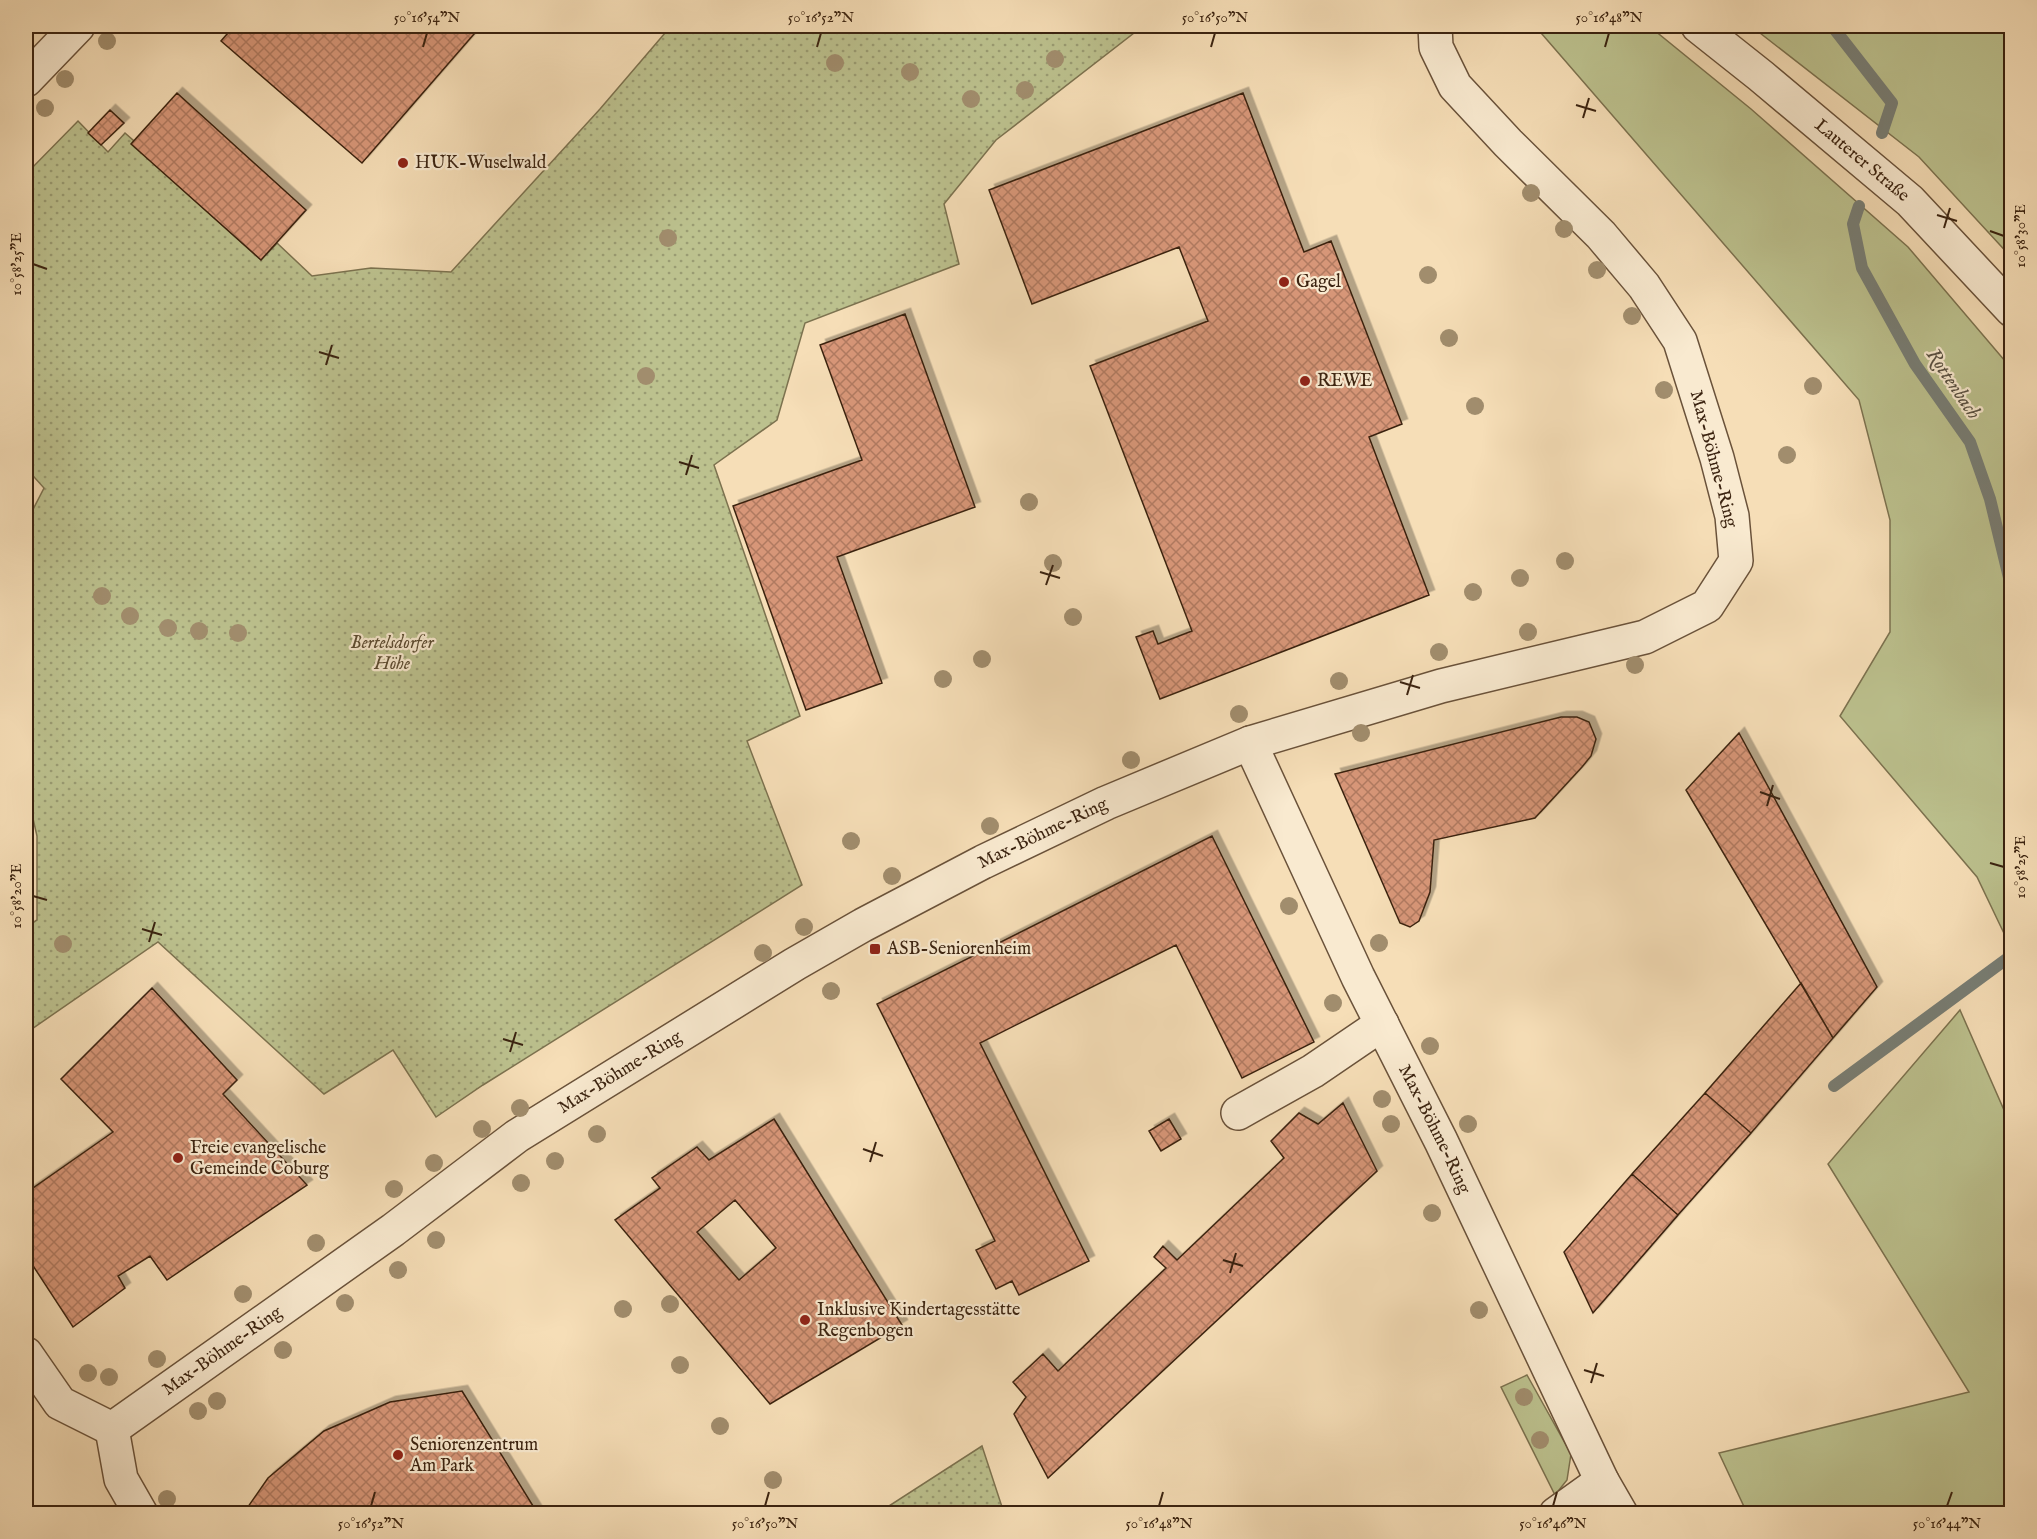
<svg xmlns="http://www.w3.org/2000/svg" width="2037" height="1539" font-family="'IM FELL English',serif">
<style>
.green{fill:#bcc18e;stroke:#7c724f;stroke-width:1.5}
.park{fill:url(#park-dots);stroke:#7c724f;stroke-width:1.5}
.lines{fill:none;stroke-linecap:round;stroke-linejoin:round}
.stream{stroke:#787e75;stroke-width:12}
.building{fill:url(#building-cross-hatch);stroke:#3b2310;stroke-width:1.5;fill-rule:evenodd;filter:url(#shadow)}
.minor-casing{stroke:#6a523a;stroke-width:36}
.minor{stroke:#f9ead0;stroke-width:33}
.tree{fill:#a18d6d}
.ticks{fill:none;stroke:#3b2310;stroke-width:2}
.poi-dot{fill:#8f2418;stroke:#f9ead0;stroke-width:2}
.labels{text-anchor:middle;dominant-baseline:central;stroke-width:4.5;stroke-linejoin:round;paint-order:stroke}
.street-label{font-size:18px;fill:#3b2310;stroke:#f9ead0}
.poi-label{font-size:18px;fill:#3b2310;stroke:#f9ead0;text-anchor:start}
.park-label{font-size:18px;font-style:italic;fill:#5b4a30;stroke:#f9ead0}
.water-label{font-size:20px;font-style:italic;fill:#595042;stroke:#f9ead0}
.neatline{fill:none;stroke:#3b2310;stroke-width:2}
.ticks-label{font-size:15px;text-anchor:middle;fill:#3b2310}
</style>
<defs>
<pattern id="park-dots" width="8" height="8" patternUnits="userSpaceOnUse" patternTransform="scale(1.5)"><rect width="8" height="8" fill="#bcc18e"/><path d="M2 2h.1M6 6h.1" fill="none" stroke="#9a9c73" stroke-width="1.8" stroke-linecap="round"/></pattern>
<pattern id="building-cross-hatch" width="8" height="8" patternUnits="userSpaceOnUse" patternTransform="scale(1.5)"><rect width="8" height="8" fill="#d79678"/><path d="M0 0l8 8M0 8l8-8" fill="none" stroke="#b07a61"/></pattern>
<filter id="shadow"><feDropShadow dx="5.5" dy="-5.5" stdDeviation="0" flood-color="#0004"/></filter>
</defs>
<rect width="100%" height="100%" fill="#f6deb7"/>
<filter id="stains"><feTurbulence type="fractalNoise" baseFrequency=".00333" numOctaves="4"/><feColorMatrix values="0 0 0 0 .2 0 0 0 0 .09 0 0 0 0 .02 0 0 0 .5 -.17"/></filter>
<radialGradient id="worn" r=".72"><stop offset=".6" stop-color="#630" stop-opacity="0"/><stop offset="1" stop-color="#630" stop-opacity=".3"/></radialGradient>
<!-- green -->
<path class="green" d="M 1535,26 L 1649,26 L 1751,109 L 1908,247 L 2011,368 L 2011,948 L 1977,877 L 1840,716 L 1890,632 L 1890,520 L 1859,400 Z
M 1751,26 L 2011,26 L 2011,257 L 1919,157 Z
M 1960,1010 L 2011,1126 L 2011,1513 L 1747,1513 L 1719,1453 L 1969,1392 L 1828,1164 Z
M 1527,1375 L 1571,1454 L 1567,1480 L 1555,1495 L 1501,1387 Z"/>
<!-- park -->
<path class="park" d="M 671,26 L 1143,26 L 996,140 L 944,204 L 959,264 L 805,323 L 777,420 L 714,465 L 800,716 L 747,741 L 802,885 L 483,1085 L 436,1117 L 393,1050 L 324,1094 L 158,942 L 26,1033 L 26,927 L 37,920 L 37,836 L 26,788 L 26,523 L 44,488 L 26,468 L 26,174 L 78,121 L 108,152 L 125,133 L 134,141 L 132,144 L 261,260 L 277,243 L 312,276 L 371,268 L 451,272 L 600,109 Z
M 982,1446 L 1004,1513 L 878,1513 Z"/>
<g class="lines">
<!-- stream -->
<path class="stream" d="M 1832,26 L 1892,103 L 1882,133
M 1859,206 L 1853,224 L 1862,268 L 1915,364 L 1970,442 L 1990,499 L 2012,590
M 1834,1086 L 2012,955"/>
</g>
<!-- building -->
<path class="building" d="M 234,26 L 373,26 L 378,30 L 381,26 L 481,26 L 362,163 L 221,41 Z
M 177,93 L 306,210 L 261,260 L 131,144 Z
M 1243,93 L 1304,252 L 1331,241 L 1402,424 L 1369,437 L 1429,595 L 1160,699 L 1136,637 L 1153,631 L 1158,644 L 1192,631 L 1090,366 L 1208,321 L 1179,247 L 1032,304 L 989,190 Z
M 110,110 L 124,123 L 101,145 L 88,133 Z
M 905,314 L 975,507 L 837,557 L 882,683 L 806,710 L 733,506 L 862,460 L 820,345 Z
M 1561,717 L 1577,717 L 1589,722 L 1596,739 L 1591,756 L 1582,767 L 1535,818 L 1434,840 L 1430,892 L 1419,921 L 1410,927 L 1400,923 L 1335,774 Z
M 1739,733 L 1877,987 L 1833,1038 L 1686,790 Z
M 1212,836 L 1314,1042 L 1242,1078 L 1176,945 L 980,1043 L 1089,1261 L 1019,1295 L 1012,1281 L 996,1289 L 976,1250 L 995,1241 L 877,1004 Z
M 1801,983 L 1833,1038 L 1751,1133 L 1705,1093 Z
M 152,988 L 237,1080 L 223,1094 L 307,1185 L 167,1280 L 150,1256 L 118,1276 L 125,1288 L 73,1327 L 26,1255 L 26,1193 L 113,1132 L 61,1079 Z
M 1705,1093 L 1751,1133 L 1678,1215 L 1632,1174 Z
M 1343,1103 L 1377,1171 L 1048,1478 L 1014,1414 L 1026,1397 L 1013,1382 L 1043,1354 L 1058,1371 L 1166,1268 L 1154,1257 L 1163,1246 L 1177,1260 L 1284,1158 L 1271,1141 L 1299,1113 L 1318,1124 Z
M 774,1119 L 902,1325 L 770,1404 L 615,1220 L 660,1188 L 652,1178 L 697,1147 L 709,1160 ZM 735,1200 L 776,1248 L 739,1280 L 697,1232 Z
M 1169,1119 L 1181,1139 L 1161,1151 L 1149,1131 Z
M 1632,1174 L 1678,1215 L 1593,1313 L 1564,1252 Z
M 462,1391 L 538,1514 L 243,1514 L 268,1478 L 324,1431 L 390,1402 Z"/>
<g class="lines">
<!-- minor casing -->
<g class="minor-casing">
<g id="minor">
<path id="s1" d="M 1698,26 L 1761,76 L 1910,201 L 2012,310"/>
<path d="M 26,80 L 78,26"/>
<path id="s2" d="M 1250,743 L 1358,977 L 1441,1141 L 1602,1481 L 1621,1514"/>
<path d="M 1238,1113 L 1313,1071 L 1382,1024"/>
<path d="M 26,1354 L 60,1403 L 112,1429"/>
<path id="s3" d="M 112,1429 L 393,1230 L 517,1136 L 795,964 L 863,925 L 983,862 L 1106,803 L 1250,743 L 1441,686 L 1645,637 L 1707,606 L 1736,561 L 1732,516 L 1717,458 L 1680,341 L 1644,286 L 1601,235 L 1508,143 L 1455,86 L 1436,47 L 1435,26"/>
<path d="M 112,1429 L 121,1479 L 141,1514"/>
<path d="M 1556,1514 L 1602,1481"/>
</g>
</g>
<!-- minor -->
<use href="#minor" class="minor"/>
</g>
<!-- trees -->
<g class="tree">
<circle cx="107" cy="41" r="9"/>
<circle cx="1055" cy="59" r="9"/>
<circle cx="835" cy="63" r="9"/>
<circle cx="910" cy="72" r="9"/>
<circle cx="65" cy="79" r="9"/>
<circle cx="1025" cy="90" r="9"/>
<circle cx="971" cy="99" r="9"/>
<circle cx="45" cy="108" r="9"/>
<circle cx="1531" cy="193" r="9"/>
<circle cx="1564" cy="229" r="9"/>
<circle cx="668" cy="238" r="9"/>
<circle cx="1597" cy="270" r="9"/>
<circle cx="1428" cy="275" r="9"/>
<circle cx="1632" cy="316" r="9"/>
<circle cx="1449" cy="338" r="9"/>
<circle cx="646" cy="376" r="9"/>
<circle cx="1813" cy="386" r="9"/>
<circle cx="1664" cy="390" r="9"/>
<circle cx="1475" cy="406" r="9"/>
<circle cx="1787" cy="455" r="9"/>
<circle cx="1029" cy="502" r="9"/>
<circle cx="1565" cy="561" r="9"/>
<circle cx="1053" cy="563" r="9"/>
<circle cx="1520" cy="578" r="9"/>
<circle cx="1473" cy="592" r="9"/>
<circle cx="102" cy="596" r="9"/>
<circle cx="130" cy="616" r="9"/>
<circle cx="1073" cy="617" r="9"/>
<circle cx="168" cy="628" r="9"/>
<circle cx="199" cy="631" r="9"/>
<circle cx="1528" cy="632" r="9"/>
<circle cx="238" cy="633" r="9"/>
<circle cx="1439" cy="652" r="9"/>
<circle cx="982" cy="659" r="9"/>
<circle cx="1635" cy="665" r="9"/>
<circle cx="943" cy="679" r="9"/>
<circle cx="1339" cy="681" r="9"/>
<circle cx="1239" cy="714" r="9"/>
<circle cx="1361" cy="733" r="9"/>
<circle cx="1131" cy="760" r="9"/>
<circle cx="990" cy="826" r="9"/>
<circle cx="851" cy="841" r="9"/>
<circle cx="892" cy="876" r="9"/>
<circle cx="1289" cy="906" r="9"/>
<circle cx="804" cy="927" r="9"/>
<circle cx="1379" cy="943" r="9"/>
<circle cx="63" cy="944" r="9"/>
<circle cx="763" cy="953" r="9"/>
<circle cx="831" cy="991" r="9"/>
<circle cx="1333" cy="1003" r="9"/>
<circle cx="1430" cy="1046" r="9"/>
<circle cx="1382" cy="1099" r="9"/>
<circle cx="520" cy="1108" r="9"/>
<circle cx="1391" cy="1124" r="9"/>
<circle cx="1468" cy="1124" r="9"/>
<circle cx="482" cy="1129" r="9"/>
<circle cx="597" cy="1134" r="9"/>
<circle cx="555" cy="1161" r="9"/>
<circle cx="434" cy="1163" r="9"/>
<circle cx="521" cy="1183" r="9"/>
<circle cx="394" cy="1189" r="9"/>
<circle cx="1432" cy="1213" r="9"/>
<circle cx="436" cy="1240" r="9"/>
<circle cx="316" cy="1243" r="9"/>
<circle cx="398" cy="1270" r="9"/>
<circle cx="243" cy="1294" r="9"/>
<circle cx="345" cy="1303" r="9"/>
<circle cx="670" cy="1304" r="9"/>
<circle cx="623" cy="1309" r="9"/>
<circle cx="1479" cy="1310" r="9"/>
<circle cx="283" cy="1350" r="9"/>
<circle cx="157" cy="1359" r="9"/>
<circle cx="680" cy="1365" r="9"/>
<circle cx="88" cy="1373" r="9"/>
<circle cx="109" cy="1377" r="9"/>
<circle cx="1524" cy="1397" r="9"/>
<circle cx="217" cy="1401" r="9"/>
<circle cx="198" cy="1411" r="9"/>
<circle cx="720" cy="1426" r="9"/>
<circle cx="1540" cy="1440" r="9"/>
<circle cx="773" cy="1480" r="9"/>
<circle cx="167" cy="1499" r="9"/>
</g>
<!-- ticks -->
<path class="ticks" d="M 423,47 L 427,33M 817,47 L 821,33M 1211,47 L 1215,33M 1605,47 L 1609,33M 1576,105 L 1596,111M 1583,118 L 1589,98M 1937,215 L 1957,221M 1944,228 L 1950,208M 1990,231 L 2004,236M 33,264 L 47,269M 319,352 L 339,358M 326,365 L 332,345M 679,462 L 699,468M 686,475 L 692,455M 1040,572 L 1060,578M 1046,585 L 1053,565M 1400,682 L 1420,688M 1407,695 L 1413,675M 1760,792 L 1780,799M 1767,806 L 1773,785M 1990,863 L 2004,867M 33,896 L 47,900M 142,929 L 162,935M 149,942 L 155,922M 503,1039 L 523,1045M 510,1052 L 516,1032M 863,1149 L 883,1156M 870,1162 L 876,1142M 1223,1260 L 1243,1266M 1230,1273 L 1236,1253M 1584,1370 L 1604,1376M 1591,1383 L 1597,1363M 371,1506 L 375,1492M 765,1506 L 769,1492M 1159,1506 L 1163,1492M 1553,1506 L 1557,1492M 1947,1506 L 1952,1492"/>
<!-- markers -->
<g class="poi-dot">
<circle cx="403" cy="163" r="6"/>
<circle cx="1284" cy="282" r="6"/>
<circle cx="1305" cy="381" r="6"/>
<rect x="869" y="943" width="12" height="12" rx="3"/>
<circle cx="178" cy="1158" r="6"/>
<circle cx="805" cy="1320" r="6"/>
<circle cx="398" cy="1455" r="6"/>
</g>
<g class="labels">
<!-- street labels -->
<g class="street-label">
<text stroke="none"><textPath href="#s1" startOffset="212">Lauterer Straße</textPath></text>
<text transform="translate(1713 459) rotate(75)">Max-Böhme-Ring</text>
<text stroke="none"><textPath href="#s3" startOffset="1107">Max-Böhme-Ring</textPath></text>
<text stroke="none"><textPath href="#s3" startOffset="621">Max-Böhme-Ring</textPath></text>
<text stroke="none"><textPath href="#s2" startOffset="428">Max-Böhme-Ring</textPath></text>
<text stroke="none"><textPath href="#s3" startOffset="135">Max-Böhme-Ring</textPath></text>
</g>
<!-- poi labels -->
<g class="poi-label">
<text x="415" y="163">HUK-Wuselwald</text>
<text x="1296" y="282">Gagel</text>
<text x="1317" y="381">REWE</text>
<text x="887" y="949">ASB-Seniorenheim</text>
<text x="190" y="1148">Freie evangelische<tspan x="190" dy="21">Gemeinde Coburg</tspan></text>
<text x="817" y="1310">Inklusive Kindertagesstätte<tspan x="817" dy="21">Regenbogen</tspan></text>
<text x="410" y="1445">Seniorenzentrum<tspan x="410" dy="21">Am Park</tspan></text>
</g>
<!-- park labels -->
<g class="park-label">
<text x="392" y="643">Bertelsdorfer<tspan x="392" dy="21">Höhe</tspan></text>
</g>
<!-- water labels -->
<g class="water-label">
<text transform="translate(1953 384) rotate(56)">Rottenbach</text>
</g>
</g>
<!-- margin -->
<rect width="2037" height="1539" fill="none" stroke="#f6deb7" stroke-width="66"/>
<rect x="33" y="33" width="1971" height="1473" class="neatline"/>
<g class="ticks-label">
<text x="427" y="22">50°16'54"N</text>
<text x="821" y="22">50°16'52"N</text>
<text x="1215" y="22">50°16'50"N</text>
<text x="1609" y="22">50°16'48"N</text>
<text transform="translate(2020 236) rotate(-90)" y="5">10°58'30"E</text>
<text transform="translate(16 264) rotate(-90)" y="5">10°58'25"E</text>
<text transform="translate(2020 867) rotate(-90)" y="5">10°58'25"E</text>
<text transform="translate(16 896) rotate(-90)" y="5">10°58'20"E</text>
<text x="371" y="1528">50°16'52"N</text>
<text x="765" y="1528">50°16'50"N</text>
<text x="1159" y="1528">50°16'48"N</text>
<text x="1553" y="1528">50°16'46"N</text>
<text x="1947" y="1528">50°16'44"N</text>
</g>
<rect width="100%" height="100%" filter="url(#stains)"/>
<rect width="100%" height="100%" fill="url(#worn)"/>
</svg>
